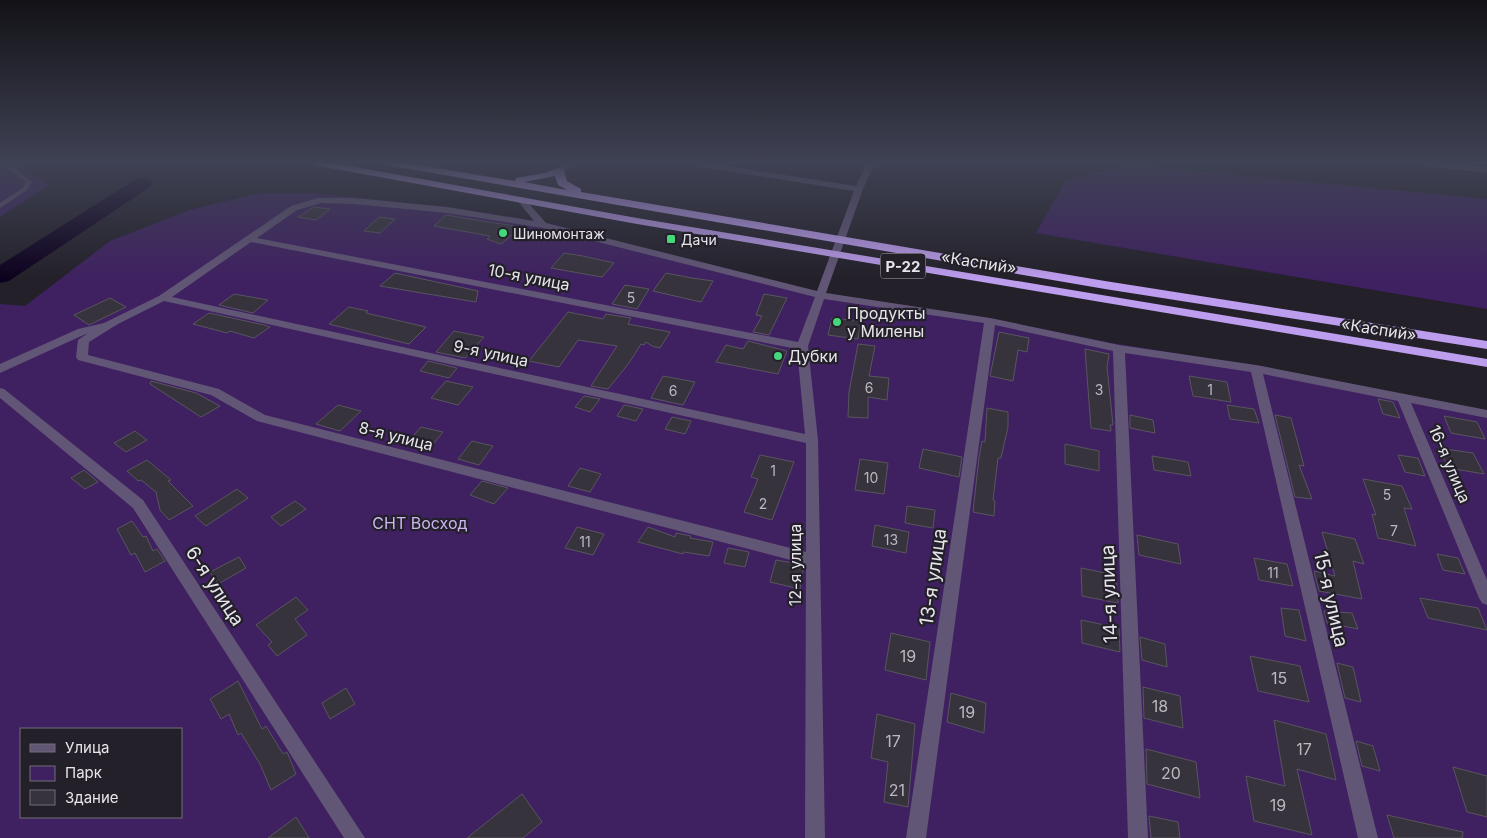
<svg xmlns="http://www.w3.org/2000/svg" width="1487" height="838" font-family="Inter,sans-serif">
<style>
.green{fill:#3f2161;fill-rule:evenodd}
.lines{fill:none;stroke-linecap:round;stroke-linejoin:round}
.river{fill:#0d001e;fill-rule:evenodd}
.building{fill:#37333d;stroke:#59555f}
.lane{fill:#625676;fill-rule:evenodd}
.street{fill:#625676;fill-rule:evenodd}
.highway{fill:#bd9dee;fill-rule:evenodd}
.poi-dot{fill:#44d77b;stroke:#232029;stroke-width:2}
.labels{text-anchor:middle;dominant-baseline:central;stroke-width:4.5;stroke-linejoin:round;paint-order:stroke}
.far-poi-label{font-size:14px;fill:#e7e5eb;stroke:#232029;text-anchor:start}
.number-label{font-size:14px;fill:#bbb8c0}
.shield{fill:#232029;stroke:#acaab1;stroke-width:1}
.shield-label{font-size:15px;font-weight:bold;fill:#e7e5eb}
.street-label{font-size:16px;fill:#e7e5eb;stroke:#232029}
.poi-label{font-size:16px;fill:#e7e5eb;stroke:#232029;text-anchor:start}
.park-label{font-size:16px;fill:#ccb5f2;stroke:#232029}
.near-number-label{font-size:16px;fill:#bbb8c0}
.near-street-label{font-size:19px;fill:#e7e5eb;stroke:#232029}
</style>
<rect width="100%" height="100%" fill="#232029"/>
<!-- green -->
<path class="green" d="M 0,163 L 17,163 L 49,185 L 0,217 Z
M 1131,165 L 1487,199 L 1487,309 L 1036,233 L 1066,180 Z
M 260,193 L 312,193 L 446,207 L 548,223 L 801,290 L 983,317 L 1112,343 L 1249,365 L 1487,411 L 1487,838 L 0,838 L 0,304 L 25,306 L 110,241 L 190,210 ZM 21,729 L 181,729 L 181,817 L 21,817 Z"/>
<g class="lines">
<!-- river -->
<path class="river" d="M 143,177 L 150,179 L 153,183 L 150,187 L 9,281 L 0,283 L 0,265 L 136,179 Z"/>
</g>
<!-- building -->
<path class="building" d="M 314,207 L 330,209 L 316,220 L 298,217 Z
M 446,215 L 477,220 L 521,227 L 501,244 L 487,239 L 490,236 L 434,226 Z
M 379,217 L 395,219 L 380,233 L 364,231 Z
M 564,253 L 583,256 L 614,263 L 602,277 L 551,268 Z
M 395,273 L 478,291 L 476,302 L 380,286 Z
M 666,273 L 692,278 L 713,281 L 701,302 L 653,291 Z
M 625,285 L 649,289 L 637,309 L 612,304 Z
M 234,294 L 268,300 L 253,313 L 219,305 Z
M 764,294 L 787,298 L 769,335 L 753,332 L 762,316 L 756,315 Z
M 110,298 L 126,307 L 89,325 L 74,315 Z
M 349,307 L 368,311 L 366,313 L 426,327 L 409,344 L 329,324 Z
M 568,312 L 603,319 L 606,314 L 631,318 L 628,324 L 670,332 L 660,348 L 652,346 L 646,342 L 644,345 L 641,344 L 629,363 L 608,389 L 591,386 L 617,346 L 578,340 L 559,367 L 529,361 Z
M 209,313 L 264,325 L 270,327 L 254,338 L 230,331 L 227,333 L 193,324 Z
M 832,318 L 861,321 L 858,339 L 828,335 Z
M 454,331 L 484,337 L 465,358 L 436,352 Z
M 999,332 L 1029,338 L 1027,352 L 1018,350 L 1013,381 L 990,376 Z
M 748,341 L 787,351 L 778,374 L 716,362 L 726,345 L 743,349 Z
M 858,344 L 875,346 L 869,376 L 889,378 L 887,400 L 868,397 L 868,418 L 848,417 L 849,392 Z
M 1085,349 L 1109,354 L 1107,367 L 1113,425 L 1110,425 L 1111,431 L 1091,428 Z
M 428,361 L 457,368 L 449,378 L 420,371 Z
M 663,376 L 695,382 L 683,405 L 651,398 Z
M 1189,376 L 1227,382 L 1231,402 L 1193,396 Z
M 151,381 L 196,393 L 220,406 L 201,417 L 150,384 Z
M 446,381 L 473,387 L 458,405 L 431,398 Z
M 584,396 L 600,399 L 590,412 L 575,407 Z
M 1378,399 L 1393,402 L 1400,418 L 1383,414 Z
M 338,405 L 361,411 L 340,431 L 316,424 Z
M 624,405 L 643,409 L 636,421 L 617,416 Z
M 1227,405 L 1254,409 L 1259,423 L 1230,419 Z
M 987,408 L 1008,412 L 1008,427 L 1001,458 L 998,458 L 993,500 L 995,501 L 994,516 L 973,512 L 979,457 L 982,441 L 985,442 Z
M 1130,415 L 1153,420 L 1155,433 L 1130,428 Z
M 1275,415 L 1291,418 L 1304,466 L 1299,465 L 1312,499 L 1295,497 Z
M 1444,416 L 1477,422 L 1485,439 L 1451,433 Z
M 672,417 L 691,421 L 685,434 L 665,429 Z
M 421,427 L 443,432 L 429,449 L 407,443 Z
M 135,431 L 147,440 L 126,452 L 114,443 Z
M 472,441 L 493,446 L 479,465 L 458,459 Z
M 1065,444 L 1099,451 L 1099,471 L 1065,464 Z
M 1438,448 L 1473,453 L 1484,474 L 1449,468 Z
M 923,449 L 962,457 L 959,477 L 919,468 Z
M 760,455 L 794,462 L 772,520 L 744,512 L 758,479 L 751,477 Z
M 1398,455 L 1418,458 L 1425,476 L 1405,472 Z
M 1152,456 L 1188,462 L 1191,476 L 1154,470 Z
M 860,459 L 888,463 L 884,494 L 855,490 Z
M 147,460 L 171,480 L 168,481 L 193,506 L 169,520 L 160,510 L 156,492 L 141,480 L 138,481 L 127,471 Z
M 580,468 L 601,474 L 590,492 L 568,486 Z
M 84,470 L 98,482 L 85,489 L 71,478 Z
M 1363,479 L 1402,486 L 1412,509 L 1404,508 L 1416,546 L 1378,538 L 1372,514 L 1376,515 Z
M 482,481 L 508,488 L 494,504 L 470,495 Z
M 237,489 L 248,498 L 206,526 L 195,516 Z
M 295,501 L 306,509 L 281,526 L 271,517 Z
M 907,506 L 935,510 L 933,528 L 905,523 Z
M 132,521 L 143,537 L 146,536 L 153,551 L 157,549 L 165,561 L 145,572 L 135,553 L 131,555 L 117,529 Z
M 875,525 L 909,532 L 906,553 L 872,546 Z
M 577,527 L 604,534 L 593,555 L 565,548 Z
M 648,527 L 675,537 L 676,533 L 691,536 L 690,538 L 713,542 L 709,556 L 684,552 L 683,554 L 638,542 Z
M 1322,532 L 1355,539 L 1364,564 L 1353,561 L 1362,599 L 1319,591 L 1314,571 L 1335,576 Z
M 1137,535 L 1178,544 L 1181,564 L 1139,555 Z
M 728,548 L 749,552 L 745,567 L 724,563 Z
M 1437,554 L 1458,558 L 1465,574 L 1443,570 Z
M 239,557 L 246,568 L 218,584 L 210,572 Z
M 1254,558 L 1287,564 L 1293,586 L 1259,580 Z
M 776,560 L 804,565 L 800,589 L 770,582 Z
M 1081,568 L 1116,575 L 1118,603 L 1082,596 Z
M 296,597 L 308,610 L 295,619 L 307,635 L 277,656 L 268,645 L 272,642 L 256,625 Z
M 1420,598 L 1478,608 L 1487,630 L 1428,618 Z
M 1281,608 L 1299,610 L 1306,641 L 1285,636 Z
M 1324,611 L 1352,613 L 1358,629 L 1327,623 Z
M 1081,620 L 1119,628 L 1120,652 L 1082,643 Z
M 891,633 L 930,642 L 926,680 L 885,670 Z
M 1140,637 L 1165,644 L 1167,667 L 1142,660 Z
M 1250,656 L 1300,666 L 1309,702 L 1258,691 Z
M 1337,663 L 1353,667 L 1361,702 L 1345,698 Z
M 238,681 L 262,729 L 266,726 L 283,754 L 287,752 L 296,774 L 271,790 L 260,764 L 241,733 L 238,735 L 229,714 L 221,719 L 210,699 Z
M 1143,687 L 1180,696 L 1183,728 L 1144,718 Z
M 346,688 L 355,704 L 330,719 L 322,703 Z
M 951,693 L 986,703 L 984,733 L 947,722 Z
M 877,714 L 915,724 L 908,807 L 884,802 L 888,762 L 871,758 Z
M 1274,720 L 1326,734 L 1336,780 L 1297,769 L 1312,835 L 1254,821 L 1246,776 L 1285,786 Z
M 1356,741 L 1373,746 L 1380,771 L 1362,766 Z
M 1146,749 L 1196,762 L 1200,798 L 1147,784 Z
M 1453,767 L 1487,776 L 1487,817 L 1467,812 Z
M 522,794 L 542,822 L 523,838 L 467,838 Z
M 1387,815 L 1463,832 L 1462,838 L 1394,838 Z
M 1149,816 L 1178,822 L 1180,838 L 1151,838 Z
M 296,817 L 309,838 L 268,838 Z"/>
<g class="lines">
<!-- lane -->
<path class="lane" d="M 1,163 L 7,163 L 32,182 L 27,190 L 0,208 L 0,203 L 23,188 L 26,182 Z"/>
<!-- street -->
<path class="street" d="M 566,163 L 575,163 L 562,173 L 556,173 L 556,169 Z
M 691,163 L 708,163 L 856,186 L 867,163 L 875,163 L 863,189 L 826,293 L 990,318 L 1119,345 L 1256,365 L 1487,410 L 1487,418 L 1411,403 L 1487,580 L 1487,605 L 1482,603 L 1479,598 L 1398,401 L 1263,374 L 1378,838 L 1358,838 L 1251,372 L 1125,353 L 1148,838 L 1128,838 L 1113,351 L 995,325 L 926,838 L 906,838 L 984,323 L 824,299 L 808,346 L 818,440 L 825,838 L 805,838 L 806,564 L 257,421 L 211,395 L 78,360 L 76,357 L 78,340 L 88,333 L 0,373 L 0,364 L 78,329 L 104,323 L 159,296 L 291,206 L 318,198 L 354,198 L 447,207 L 534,221 L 517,200 L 521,197 L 524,198 L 546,223 L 817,291 L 854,191 L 695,166 ZM 321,203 L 354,204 L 447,213 L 543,228 L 815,297 L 798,342 L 257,238 L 297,210 ZM 251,242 L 797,349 L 805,434 L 172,297 ZM 164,301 L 806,443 L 806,552 L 265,415 L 219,389 L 88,355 L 89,342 L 118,324 Z
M 1421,163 L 1444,163 L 1487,167 L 1487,173 L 1425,166 Z
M 0,388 L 4,389 L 143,500 L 365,838 L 344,838 L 133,508 L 0,398 Z"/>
<!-- highway -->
<path class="highway" d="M 314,163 L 333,163 L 637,218 L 1487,359 L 1487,367 L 637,224 L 319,166 Z
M 387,163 L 407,163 L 515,181 L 516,178 L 544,173 L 559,168 L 564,171 L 567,181 L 581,189 L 581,192 L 1105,281 L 1487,341 L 1487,349 L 1105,289 L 392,166 ZM 555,176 L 558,185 L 567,190 L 524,182 Z"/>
</g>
<!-- sky -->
<linearGradient id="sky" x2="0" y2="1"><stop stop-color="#131217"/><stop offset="0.58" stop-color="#3f4254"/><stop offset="1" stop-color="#3f4254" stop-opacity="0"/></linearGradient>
<rect width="1487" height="280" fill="url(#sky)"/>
<!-- markers -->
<g class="poi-dot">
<circle cx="503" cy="233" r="5"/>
<rect x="666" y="234" width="10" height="10" rx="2.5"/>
<circle cx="837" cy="322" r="5"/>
<circle cx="778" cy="356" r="5"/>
</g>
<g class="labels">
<!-- far-poi labels -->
<g class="far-poi-label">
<text x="513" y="233">Шиномонтаж</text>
<text x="681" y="239">Дачи</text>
</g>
<!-- number labels -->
<g class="number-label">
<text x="631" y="297">5</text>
<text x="869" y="387">6</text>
<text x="1099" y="389">3</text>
<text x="1210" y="389">1</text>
<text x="673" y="390">6</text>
<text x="773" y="470">1</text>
<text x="871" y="477">10</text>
<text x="1387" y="494">5</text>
<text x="763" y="503">2</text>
<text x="1394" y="530">7</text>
<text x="891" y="539">13</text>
<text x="585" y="541">11</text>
<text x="1273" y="572">11</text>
</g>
<!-- shield labels -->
<rect class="shield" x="880.5" y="253.5" width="45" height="25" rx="4"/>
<g class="shield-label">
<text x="903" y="266">Р-22</text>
</g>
<!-- street labels -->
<g class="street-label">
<text transform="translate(979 262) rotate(9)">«Каспий»</text>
<text transform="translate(529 277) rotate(11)">10-я улица</text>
<text transform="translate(1379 329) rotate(9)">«Каспий»</text>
<text transform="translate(491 353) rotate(12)">9-я улица</text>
<text transform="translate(396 436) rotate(14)">8-я улица</text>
<text transform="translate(1450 464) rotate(67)">16-я улица</text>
<text transform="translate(795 565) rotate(-90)">12-я улица</text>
</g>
<!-- poi labels -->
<g class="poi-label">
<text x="847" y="313">Продукты<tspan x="847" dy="18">у Милены</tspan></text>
<text x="788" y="356">Дубки</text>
</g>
<!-- park labels -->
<g class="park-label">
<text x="420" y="523">СНТ Восход</text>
</g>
<!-- near-number labels -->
<g class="near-number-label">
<text x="908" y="656">19</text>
<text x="1279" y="678">15</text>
<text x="1160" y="706">18</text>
<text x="967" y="712">19</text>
<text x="893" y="741">17</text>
<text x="1304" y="749">17</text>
<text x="1171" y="773">20</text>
<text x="897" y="790">21</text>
<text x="1278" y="805">19</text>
</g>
<!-- near-street labels -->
<g class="near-street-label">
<text transform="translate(933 577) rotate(-82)">13-я улица</text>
<text transform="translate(215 586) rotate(57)">6-я улица</text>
<text transform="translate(1109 594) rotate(-92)">14-я улица</text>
<text transform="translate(1331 599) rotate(77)">15-я улица</text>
</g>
</g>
<!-- legend -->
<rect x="20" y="728" width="162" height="90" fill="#232029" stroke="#716f77"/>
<rect x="30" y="744" width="25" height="8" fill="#625676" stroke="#716f77"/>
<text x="65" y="753" font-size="15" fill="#e7e5eb">Улица</text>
<rect x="30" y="766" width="25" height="15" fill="#3f2161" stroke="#716f77"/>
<text x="65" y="778" font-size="15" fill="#e7e5eb">Парк</text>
<rect x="30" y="790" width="25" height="15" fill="#37333d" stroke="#716f77"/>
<text x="65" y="803" font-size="15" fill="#e7e5eb">Здание</text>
</svg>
